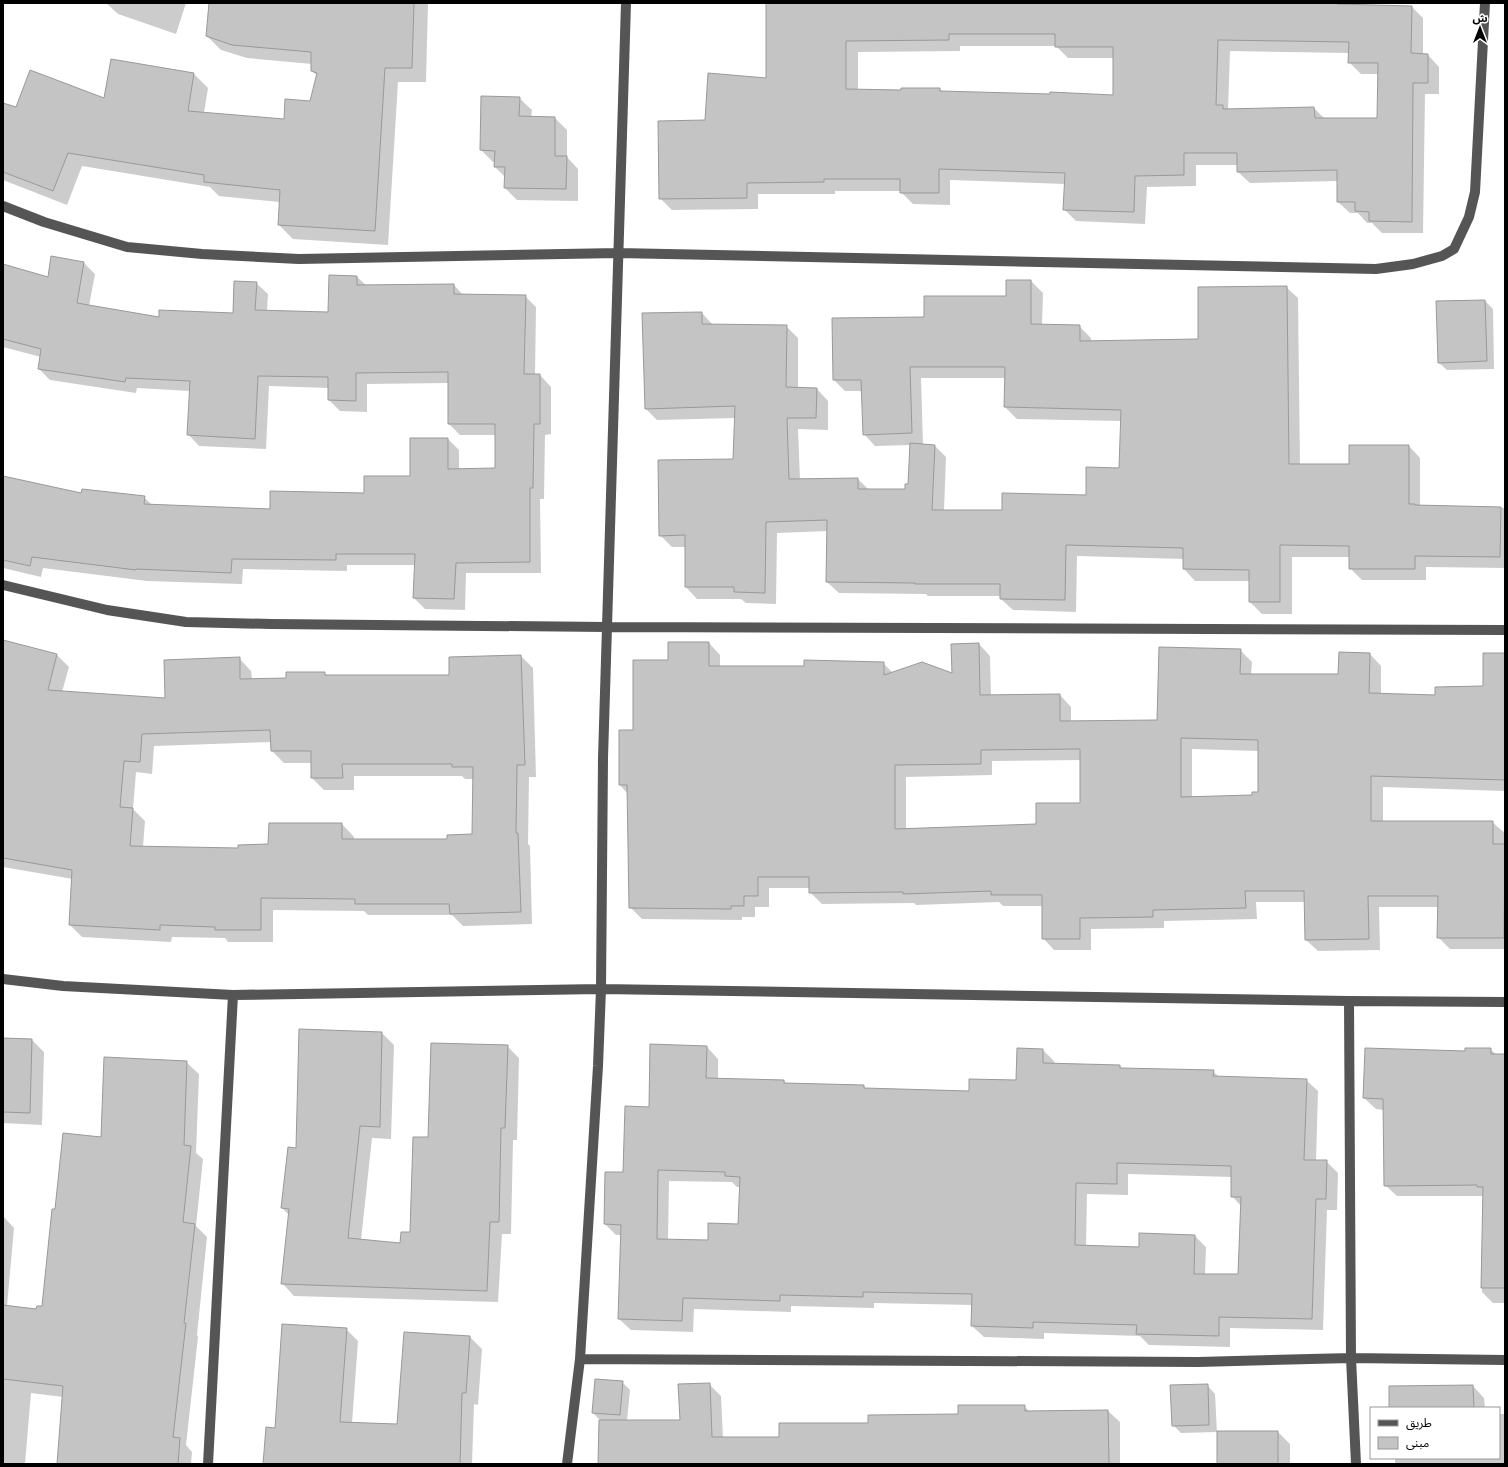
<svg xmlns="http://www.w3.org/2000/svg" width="1508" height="1467" font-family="'IBM Plex Sans','Noto Sans Arabic',sans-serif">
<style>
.shadow{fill:#0003;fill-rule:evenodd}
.building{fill:#c4c4c4;stroke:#999;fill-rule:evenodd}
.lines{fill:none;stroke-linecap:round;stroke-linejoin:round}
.minor{stroke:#555;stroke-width:10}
</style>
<rect width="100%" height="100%" fill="#fff"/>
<!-- shadow -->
<path class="shadow" d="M 106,3 L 186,3 L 176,34 L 118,14 Z
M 210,3 L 428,3 L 426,82 L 398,82 L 388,245 L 293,239 L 279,225 L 280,202 L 219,196 L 210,187 L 82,166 L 67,205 L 3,180 L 3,111 L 16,108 L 105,99 L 112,60 L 194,74 L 208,88 L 204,113 L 285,120 L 311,102 L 318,76 L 312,71 L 312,64 L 247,58 L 221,50 L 207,36 Z
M 767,3 L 1349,3 L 1349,6 L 1412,7 L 1423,18 L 1423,55 L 1428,55 L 1439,67 L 1439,94 L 1425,94 L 1423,233 L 1382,233 L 1372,223 L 1367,223 L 1358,213 L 1350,213 L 1338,202 L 1338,181 L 1250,183 L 1238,172 L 1238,165 L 1196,165 L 1196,186 L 1147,187 L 1145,224 L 1076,221 L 1064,209 L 1065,184 L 950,180 L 950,205 L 913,204 L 901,192 L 901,191 L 835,191 L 835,194 L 758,194 L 758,209 L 672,210 L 660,198 L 706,121 L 767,79 ZM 960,46 L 1056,46 L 1068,58 L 1114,58 L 1114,96 L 943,92 L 940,89 L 902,91 L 858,90 L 858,52 L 960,51 ZM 1230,51 L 1350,53 L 1349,62 L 1361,74 L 1379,74 L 1378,119 L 1325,119 L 1314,108 L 1228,110 Z
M 519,98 L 532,110 L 531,118 L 555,118 L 567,130 L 567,157 L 578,169 L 578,201 L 517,200 L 505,188 L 505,177 L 495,167 L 496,162 L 493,162 L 481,150 Z
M 84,263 L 95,274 L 89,306 L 159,318 L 234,314 L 256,283 L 268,294 L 267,311 L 329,313 L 357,277 L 367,286 L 454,285 L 463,295 L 525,296 L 536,307 L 535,375 L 540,375 L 551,387 L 551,434 L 545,435 L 544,499 L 540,499 L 541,573 L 466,573 L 465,610 L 425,609 L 414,598 L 415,565 L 347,565 L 347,571 L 243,569 L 242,584 L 147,581 L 43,568 L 41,577 L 3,568 L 3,477 L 82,494 L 144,497 L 153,506 L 271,510 L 365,494 L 411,477 L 411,439 L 448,439 L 459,450 L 459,470 L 496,469 L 496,435 L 460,435 L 449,424 L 449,383 L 367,384 L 367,412 L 340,411 L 329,400 L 329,388 L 269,386 L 266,449 L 199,446 L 188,434 L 190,391 L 137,388 L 136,393 L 50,380 L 39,369 L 41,357 L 3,347 L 3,265 L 49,278 Z
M 1031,281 L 1043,293 L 1042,326 L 1079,326 L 1091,338 L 1091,342 L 1199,340 L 1286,287 L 1298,298 L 1300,465 L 1350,465 L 1409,446 L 1420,458 L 1420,506 L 1505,508 L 1505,568 L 1426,567 L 1426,580 L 1362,580 L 1350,568 L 1350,557 L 1292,557 L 1292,614 L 1262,614 L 1250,602 L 1250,581 L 1195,581 L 1184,569 L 1184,559 L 1077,556 L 1076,612 L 1013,610 L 1001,599 L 1001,596 L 928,596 L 926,594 L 839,593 L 827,582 L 828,531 L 777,533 L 776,604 L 746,603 L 741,599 L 697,599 L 686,587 L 686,547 L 672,547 L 660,535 L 734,460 L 735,418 L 657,420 L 646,409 L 702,313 L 713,325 L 786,326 L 798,338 L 798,388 L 817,389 L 828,401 L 828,430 L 798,429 L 800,480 L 858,479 L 869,490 L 906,490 L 909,485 L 911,445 L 875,446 L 864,434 L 863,391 L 845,391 L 834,380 L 925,318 L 1007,297 ZM 921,378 L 1006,378 L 1005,407 L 1017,419 L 1122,421 L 1120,469 L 1087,496 L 1003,511 L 944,511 L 946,457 L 935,446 L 923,445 Z
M 1485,301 L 1493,309 L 1494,369 L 1447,370 L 1438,362 Z
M 3,641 L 57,655 L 69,667 L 62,692 L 166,699 L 239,658 L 251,671 L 252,679 L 287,679 L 324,673 L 328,676 L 450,676 L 450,658 L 521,656 L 533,668 L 536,777 L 529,777 L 528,844 L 530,846 L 532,924 L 463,926 L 452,915 L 368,915 L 364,911 L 273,910 L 273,942 L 228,942 L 225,938 L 172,937 L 171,942 L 82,937 L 70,925 L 73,879 L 3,867 ZM 272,742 L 272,751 L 284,763 L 312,763 L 312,778 L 324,790 L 354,790 L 354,776 L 462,776 L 465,779 L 474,779 L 473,835 L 448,840 L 354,840 L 354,837 L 342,824 L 269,845 L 239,849 L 143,847 L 145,821 L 133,809 L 136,772 L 152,774 L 154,746 Z
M 709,643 L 720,655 L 720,667 L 805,667 L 883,663 L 893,673 L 953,674 L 979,644 L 990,656 L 991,696 L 1060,695 L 1071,707 L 1071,721 L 1158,721 L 1240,650 L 1252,662 L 1251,675 L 1339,675 L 1370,654 L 1381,666 L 1381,694 L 1436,696 L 1484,687 L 1505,654 L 1505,791 L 1383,787 L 1383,822 L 1492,822 L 1505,833 L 1505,949 L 1450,949 L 1438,937 L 1438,907 L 1379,907 L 1380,950 L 1318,951 L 1306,940 L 1306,902 L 1256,902 L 1257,919 L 1164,921 L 1164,928 L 1091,929 L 1091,950 L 1054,950 L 1043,938 L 1043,906 L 1003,906 L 999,902 L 916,905 L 914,903 L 822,904 L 810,892 L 810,888 L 769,888 L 769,907 L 755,907 L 755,917 L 742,917 L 742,920 L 642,919 L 630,907 L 628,794 L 620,785 L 634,731 L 669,661 ZM 1192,749 L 1259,751 L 1259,793 L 1254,796 L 1192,798 ZM 1081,760 L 1081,804 L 1037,825 L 906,829 L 906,777 L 992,775 L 992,761 Z
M 382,1033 L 394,1045 L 391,1139 L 372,1138 L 361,1240 L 401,1244 L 411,1233 L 507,1046 L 519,1058 L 517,1140 L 513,1140 L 511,1234 L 502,1234 L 498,1302 L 294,1296 L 282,1283 L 289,1215 L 282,1208 L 297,1149 Z
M 3,1039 L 32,1040 L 44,1052 L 42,1125 L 3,1123 Z
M 707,1047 L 718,1059 L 718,1080 L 784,1081 L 787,1084 L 863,1086 L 866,1089 L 970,1092 L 1017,1081 L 1043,1050 L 1054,1061 L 1054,1064 L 1120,1066 L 1122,1069 L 1213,1071 L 1219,1077 L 1306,1080 L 1318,1091 L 1316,1161 L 1326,1161 L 1338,1173 L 1337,1210 L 1327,1210 L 1323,1330 L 1230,1328 L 1230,1347 L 1149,1345 L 1140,1336 L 1044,1333 L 1044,1339 L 984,1337 L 972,1326 L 973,1305 L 874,1303 L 874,1308 L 791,1306 L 791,1312 L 694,1309 L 693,1332 L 631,1330 L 619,1319 L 621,1235 L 616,1235 L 605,1224 L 650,1108 ZM 1128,1174 L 1232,1177 L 1232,1196 L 1241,1206 L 1239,1275 L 1205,1275 L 1206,1247 L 1195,1236 L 1140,1248 L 1086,1246 L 1087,1194 L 1128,1195 ZM 669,1181 L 732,1182 L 737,1187 L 740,1187 L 739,1225 L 709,1241 L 668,1240 Z
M 1490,1049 L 1497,1055 L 1505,1055 L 1505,1303 L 1493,1303 L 1482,1292 L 1483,1196 L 1397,1196 L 1385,1185 L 1384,1110 L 1376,1109 L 1364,1098 L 1466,1052 Z
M 186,1062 L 199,1074 L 196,1153 L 203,1159 L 196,1226 L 207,1237 L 197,1335 L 198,1337 L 186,1445 L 192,1452 L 191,1464 L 58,1464 L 63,1397 L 31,1393 L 25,1464 L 3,1464 L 3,1216 L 14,1228 L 7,1306 L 37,1311 L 42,1307 L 56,1210 L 102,1138 Z
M 346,1329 L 358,1341 L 352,1423 L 398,1425 L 470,1337 L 482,1349 L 478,1405 L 474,1404 L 472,1464 L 264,1464 L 276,1429 Z
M 622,1382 L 630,1390 L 627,1421 L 681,1421 L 709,1384 L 721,1396 L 723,1438 L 780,1438 L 869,1424 L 959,1415 L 1024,1406 L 1030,1412 L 1108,1411 L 1120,1422 L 1120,1464 L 599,1464 L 600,1420 L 593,1413 Z
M 1207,1385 L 1215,1394 L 1217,1432 L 1181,1433 L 1173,1425 Z
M 1473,1386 L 1484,1398 L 1485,1408 L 1390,1408 Z
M 1499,1414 L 1505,1414 L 1505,1464 L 1395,1464 L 1395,1458 L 1499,1458 Z
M 1278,1432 L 1290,1444 L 1290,1464 L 1218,1464 Z"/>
<!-- building -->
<path class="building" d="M 209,3 L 414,3 L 412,68 L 385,68 L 375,231 L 278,225 L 280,190 L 204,182 L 204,175 L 68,153 L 53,191 L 3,172 L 3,103 L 16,107 L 30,70 L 104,98 L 111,59 L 194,73 L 188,111 L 284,119 L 285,99 L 310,101 L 317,73 L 311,71 L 311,52 L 232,45 L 206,36 Z
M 766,3 L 1337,3 L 1337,4 L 1412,6 L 1411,53 L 1428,54 L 1428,83 L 1413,83 L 1412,222 L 1369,221 L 1369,212 L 1355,211 L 1355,202 L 1337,202 L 1337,170 L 1237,172 L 1237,153 L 1184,153 L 1184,175 L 1135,176 L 1134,212 L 1063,210 L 1065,173 L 939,169 L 939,193 L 900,193 L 900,179 L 824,179 L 824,182 L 747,183 L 747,198 L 659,199 L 658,121 L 705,120 L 708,73 L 766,78 ZM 949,34 L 1055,34 L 1055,47 L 1113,47 L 1113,95 L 1050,92 L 1050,94 L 940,91 L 940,88 L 901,88 L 901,90 L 846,89 L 846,41 L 949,40 ZM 1218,40 L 1349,42 L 1348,63 L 1378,63 L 1377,118 L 1315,118 L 1314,107 L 1223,109 L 1223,105 L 1216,105 Z
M 481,96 L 520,97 L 519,116 L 555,117 L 555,156 L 567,156 L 566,189 L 504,188 L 505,167 L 494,167 L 495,151 L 480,150 Z
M 51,256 L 84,262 L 77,303 L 159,317 L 159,310 L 233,313 L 234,281 L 257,282 L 255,310 L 328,312 L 329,275 L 357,276 L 357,285 L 454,284 L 454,294 L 526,295 L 524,374 L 540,374 L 540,424 L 534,424 L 533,488 L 530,488 L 530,562 L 456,563 L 454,599 L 413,598 L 415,554 L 336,554 L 336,560 L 232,559 L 231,573 L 136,569 L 136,570 L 32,557 L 30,566 L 3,560 L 3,476 L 81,493 L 82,489 L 145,496 L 144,504 L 270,509 L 270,491 L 364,493 L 364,476 L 410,476 L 410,438 L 448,438 L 448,469 L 495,468 L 495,424 L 448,424 L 448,372 L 356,373 L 356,401 L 328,400 L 328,377 L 258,376 L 255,439 L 187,435 L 190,381 L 126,378 L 125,382 L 38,369 L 41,349 L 3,339 L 3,264 L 48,277 Z
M 1006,280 L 1031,280 L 1031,324 L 1080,325 L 1080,341 L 1198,339 L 1198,287 L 1287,286 L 1289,464 L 1349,464 L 1349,445 L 1409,445 L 1409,504 L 1415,504 L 1415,505 L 1501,507 L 1500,557 L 1415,556 L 1415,569 L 1349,569 L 1349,546 L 1280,545 L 1280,602 L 1249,602 L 1249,570 L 1183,569 L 1183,548 L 1066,545 L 1065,600 L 1000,599 L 1000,584 L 915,584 L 915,583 L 826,582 L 827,520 L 766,522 L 765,593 L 734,592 L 734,587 L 685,587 L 685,535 L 659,536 L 658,460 L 733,459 L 735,406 L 645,409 L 642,313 L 702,312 L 702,324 L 787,325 L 786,387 L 817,388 L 816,418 L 787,418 L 789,479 L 858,478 L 858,489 L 905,489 L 905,484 L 908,484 L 910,443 L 935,445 L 932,510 L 1002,510 L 1002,493 L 1086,495 L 1086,467 L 1119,468 L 1121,410 L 1004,407 L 1005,367 L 910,367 L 912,433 L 863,435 L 861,380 L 833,380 L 832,318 L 924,317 L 924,296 L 1006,296 Z
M 1485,300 L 1487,361 L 1438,363 L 1436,301 Z
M 3,640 L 57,654 L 48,690 L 165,698 L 164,660 L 240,657 L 240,679 L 286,678 L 286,672 L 325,672 L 325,675 L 449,675 L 449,657 L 521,655 L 525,765 L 517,765 L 516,833 L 518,833 L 521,912 L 450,914 L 449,904 L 355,904 L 355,899 L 261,898 L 261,930 L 215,930 L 215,927 L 160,925 L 160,930 L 69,925 L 72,870 L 3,858 ZM 270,730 L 271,751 L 311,751 L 311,778 L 343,778 L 342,764 L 452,764 L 452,767 L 473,767 L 472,834 L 447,835 L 447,839 L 342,839 L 342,823 L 269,823 L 268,844 L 238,845 L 238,848 L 130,846 L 133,808 L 120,807 L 124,761 L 140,762 L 142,734 Z
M 668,642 L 709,642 L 709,666 L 804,666 L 804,660 L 884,662 L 884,675 L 922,662 L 952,673 L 951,644 L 979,643 L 980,695 L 1060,694 L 1060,721 L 1157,720 L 1159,647 L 1241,649 L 1240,674 L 1338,674 L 1339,652 L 1370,653 L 1369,693 L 1435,695 L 1435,687 L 1483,686 L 1483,653 L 1505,653 L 1505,780 L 1371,776 L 1371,821 L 1493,821 L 1493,844 L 1505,844 L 1504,938 L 1437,938 L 1438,896 L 1368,896 L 1369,939 L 1305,940 L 1304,891 L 1245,891 L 1246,908 L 1153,910 L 1153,917 L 1080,918 L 1080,939 L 1042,939 L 1042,895 L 991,895 L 991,891 L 903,894 L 903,892 L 809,893 L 809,877 L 758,877 L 758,896 L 744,896 L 744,906 L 731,906 L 731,909 L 629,908 L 627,785 L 619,785 L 619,730 L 633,730 L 633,660 L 668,660 ZM 1181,738 L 1258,740 L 1258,792 L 1252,792 L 1252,795 L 1181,797 ZM 1080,749 L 1080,803 L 1036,803 L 1036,824 L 895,829 L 895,765 L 981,764 L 981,750 Z
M 299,1029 L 382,1032 L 380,1127 L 360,1126 L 348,1238 L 400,1243 L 401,1232 L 410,1232 L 413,1137 L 428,1137 L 431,1043 L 508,1045 L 505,1128 L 501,1128 L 499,1222 L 490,1222 L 487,1291 L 281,1284 L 289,1209 L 281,1208 L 288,1147 L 296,1148 Z
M 3,1038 L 32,1039 L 30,1113 L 3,1112 Z
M 650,1044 L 707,1046 L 706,1078 L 784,1080 L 784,1083 L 864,1085 L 864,1088 L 969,1091 L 969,1079 L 1016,1080 L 1017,1048 L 1043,1049 L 1043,1063 L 1120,1065 L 1120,1068 L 1214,1070 L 1213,1076 L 1307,1079 L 1304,1160 L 1327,1160 L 1326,1199 L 1316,1199 L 1312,1319 L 1219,1317 L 1219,1336 L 1136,1334 L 1137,1325 L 1033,1322 L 1033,1328 L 971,1326 L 972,1294 L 863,1292 L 863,1297 L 780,1295 L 780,1301 L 683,1298 L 682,1321 L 618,1319 L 621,1225 L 604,1224 L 605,1172 L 623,1172 L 625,1106 L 649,1107 ZM 1117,1163 L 1231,1166 L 1231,1197 L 1241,1197 L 1238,1274 L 1194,1274 L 1195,1235 L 1139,1233 L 1139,1247 L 1075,1245 L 1076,1183 L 1117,1184 ZM 658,1170 L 725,1172 L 725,1176 L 740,1177 L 738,1224 L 708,1223 L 708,1240 L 657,1239 Z
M 1365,1048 L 1465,1051 L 1465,1048 L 1491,1048 L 1491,1054 L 1505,1054 L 1505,1288 L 1481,1288 L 1483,1187 L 1477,1187 L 1477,1185 L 1384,1186 L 1383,1099 L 1363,1098 Z
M 104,1057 L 187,1061 L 184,1145 L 191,1146 L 183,1222 L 195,1224 L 184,1323 L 186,1323 L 173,1437 L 180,1438 L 178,1464 L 57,1464 L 63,1386 L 3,1379 L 3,1305 L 36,1309 L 37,1306 L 42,1306 L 52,1209 L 55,1209 L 63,1133 L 101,1137 Z
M 282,1324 L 347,1328 L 340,1422 L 397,1424 L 404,1332 L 470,1336 L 466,1393 L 462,1393 L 460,1464 L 263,1464 L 266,1427 L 275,1428 Z
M 595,1379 L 623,1381 L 620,1415 L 592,1413 Z
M 710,1383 L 712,1437 L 779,1437 L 779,1423 L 868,1423 L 868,1415 L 958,1414 L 958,1405 L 1025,1405 L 1025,1411 L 1108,1410 L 1109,1464 L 598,1464 L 599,1420 L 680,1420 L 678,1384 Z
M 1208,1384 L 1209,1425 L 1172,1426 L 1170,1385 Z
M 1473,1385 L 1474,1408 L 1389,1408 L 1389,1386 Z
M 1217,1431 L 1278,1431 L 1278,1464 L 1217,1464 Z"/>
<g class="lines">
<!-- minor -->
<path class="minor" d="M 3,206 L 44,222 L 127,247 L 202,254 L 299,259 L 618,253 L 1376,269 L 1413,264 L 1442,256 L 1454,249 L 1469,217 L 1475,192 L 1485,3
M 3,585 L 107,610 L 186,622 L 271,624 L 607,627 L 1505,630
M 3,979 L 63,986 L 233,995 L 601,989 L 1349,1001 L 1505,1002
M 1349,1001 L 1351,1358 L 1356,1464
M 580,1359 L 1198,1362 L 1351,1358 L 1505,1360
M 208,1464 L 233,995
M 567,1464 L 580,1359 L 598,1066 L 601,989 L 603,758 L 626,3"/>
</g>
<!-- border -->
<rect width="1508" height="1467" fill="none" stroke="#000000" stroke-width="8"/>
<!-- legend -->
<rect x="1370" y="1407" width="130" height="52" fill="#ffffff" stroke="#999999"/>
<rect x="1378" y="1420" width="20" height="6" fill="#555555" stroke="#999999"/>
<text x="1406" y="1427" font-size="12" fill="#000000">طريق</text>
<rect x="1378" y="1437" width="20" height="12" fill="#c4c4c4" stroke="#999999"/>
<text x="1406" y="1447" font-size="12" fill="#000000">مبنى</text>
<!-- north arrow -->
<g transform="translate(1480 28)" stroke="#ffffff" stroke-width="3" paint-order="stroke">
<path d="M0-3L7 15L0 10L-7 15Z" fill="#000000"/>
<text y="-6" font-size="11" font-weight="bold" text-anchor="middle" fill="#000000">ش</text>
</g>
</svg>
